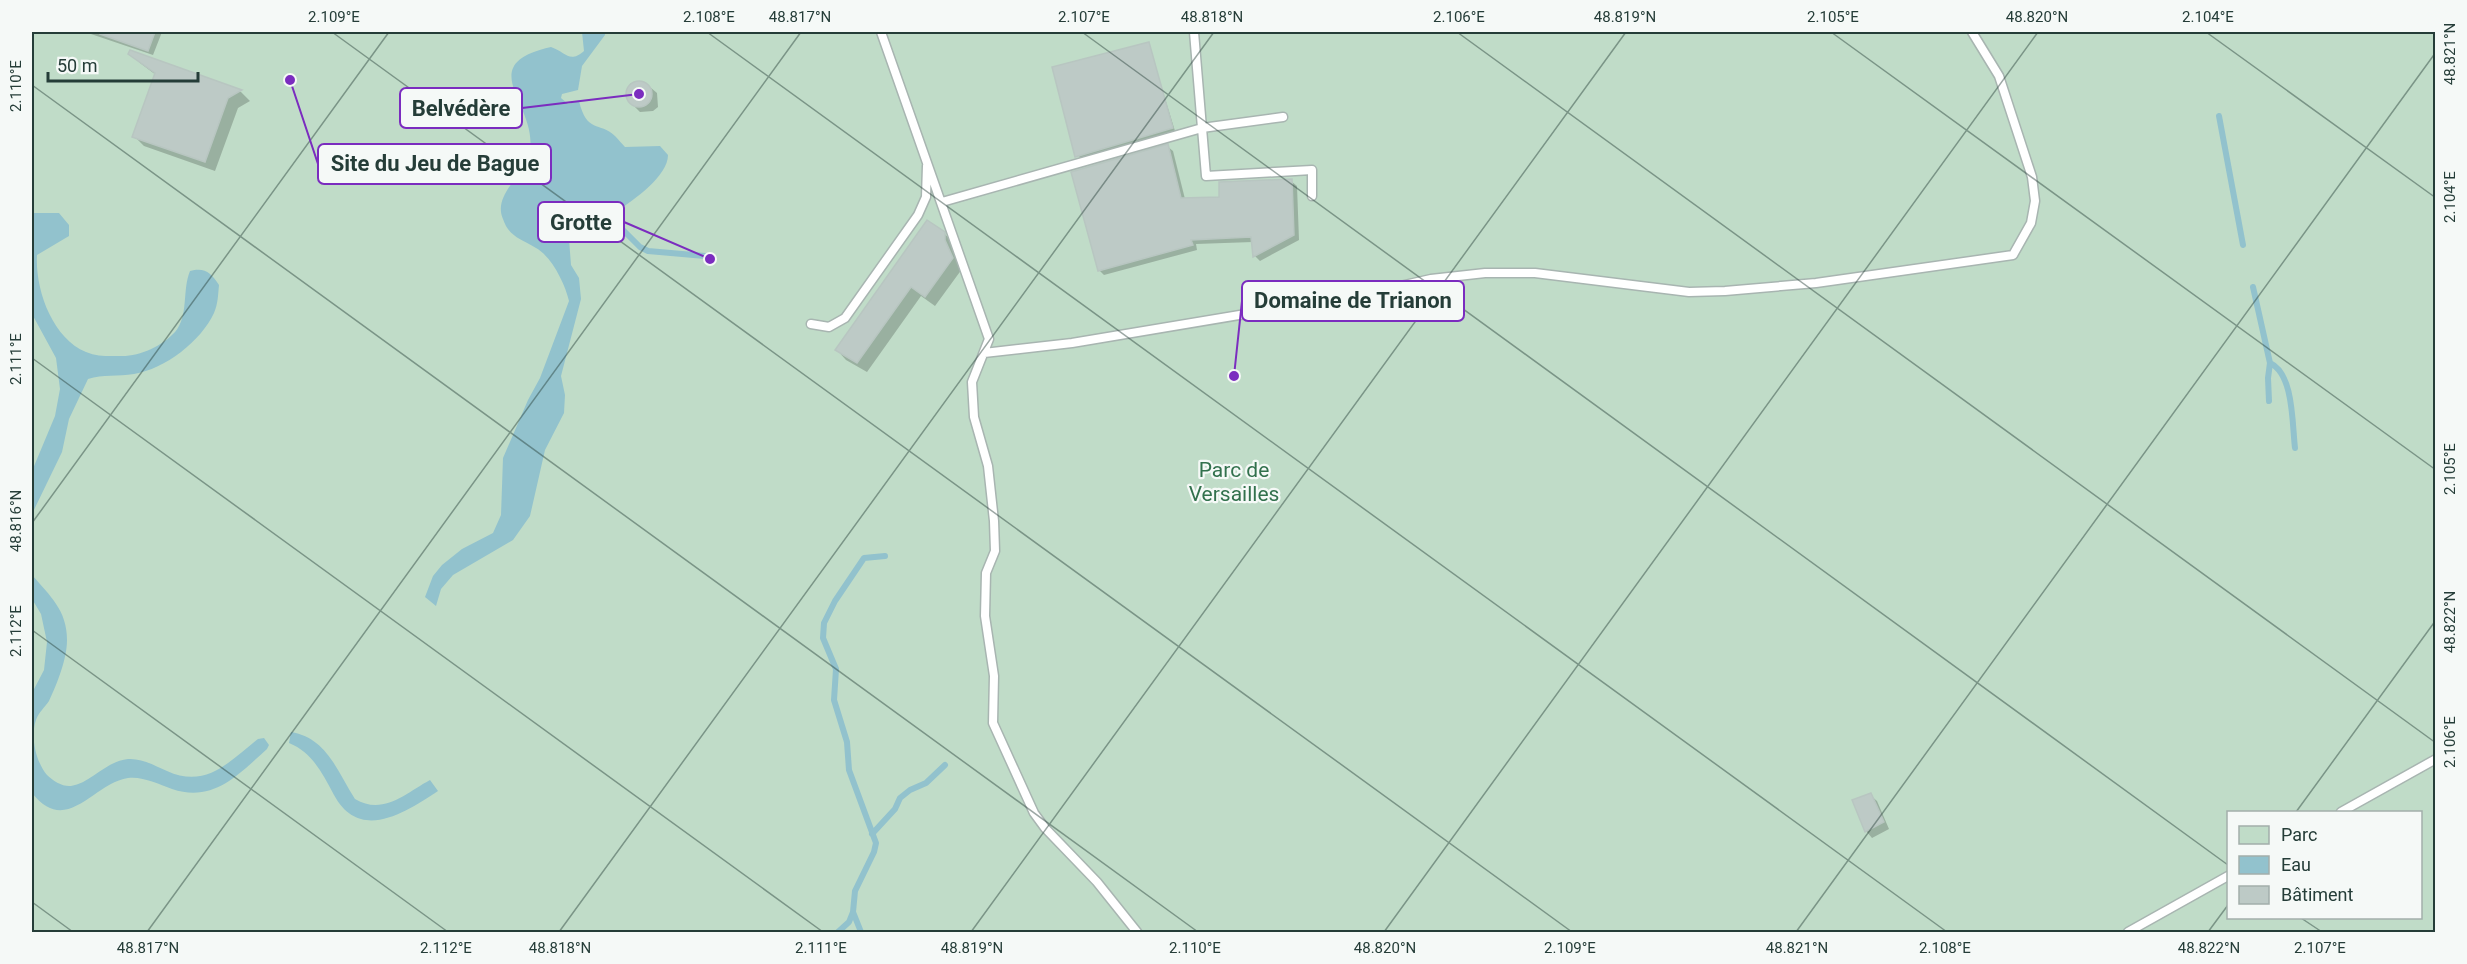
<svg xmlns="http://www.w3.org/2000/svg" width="2467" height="964" font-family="Roboto,sans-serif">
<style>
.green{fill:#c0dcc8;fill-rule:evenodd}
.water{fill:#92c2cd}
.shadow{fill:#0003}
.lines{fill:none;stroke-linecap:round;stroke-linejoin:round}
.stream{stroke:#92c2cd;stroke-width:6}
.building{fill:#bdcac6;stroke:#b8c6c1;stroke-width:1.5}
.service-casing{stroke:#a8b5b1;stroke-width:11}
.service{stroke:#fff;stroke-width:8}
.ticks{fill:none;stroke:#253d38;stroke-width:1.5;stroke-opacity:0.45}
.labels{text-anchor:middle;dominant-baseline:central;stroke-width:4.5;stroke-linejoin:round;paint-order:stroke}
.park-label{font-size:21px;fill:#32714d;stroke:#f5f9f7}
.leader{fill:none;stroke:#7b2cbf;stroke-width:2}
.callout-dot{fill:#7b2cbf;stroke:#f5f9f7;stroke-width:2}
.callout{fill:#f5f9f7;stroke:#7b2cbf;stroke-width:2}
.callout-label{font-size:22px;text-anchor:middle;font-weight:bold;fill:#253d38}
.neatline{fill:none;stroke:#253d38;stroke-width:2}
.ticks-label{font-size:15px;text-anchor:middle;fill:#253d38}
</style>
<rect width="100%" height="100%" fill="#e5edea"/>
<!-- green -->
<path class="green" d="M 32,32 L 2435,32 L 2435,932 L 32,932 ZM 2228,812 L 2420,812 L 2420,918 L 2228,918 Z"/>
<!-- water -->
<path class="water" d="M 582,32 L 605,32 L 605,35 L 582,66 L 578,90 L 562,94 L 561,98 L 568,104 L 579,101 C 587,134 599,121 615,136 C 619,140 622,144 625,147 L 660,146 L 668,155 C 668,176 634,200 617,211 C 600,221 582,223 569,239 L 571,265 L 579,278 L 581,299 L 561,376 L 565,395 L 564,413 L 545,450 L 530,516 L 513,540 L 453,575 L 441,589 L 436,606 L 425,597 L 433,576 L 442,565 L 462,549 L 493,533 L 501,515 L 503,458 L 528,400 L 540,378 L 569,301 C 565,284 552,257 536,248 C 521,239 509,237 503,219 C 492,194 526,175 530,150 C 537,103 472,65 551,47 C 566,52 569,64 584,51 Z
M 32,213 L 59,213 L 69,225 L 69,236 L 37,255 C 35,289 52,338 86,352 C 98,357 110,356 122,356 C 141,356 162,346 175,332 C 189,316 182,290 190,271 C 205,267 211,273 219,285 C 218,295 218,304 214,313 C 201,341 165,369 134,374 C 118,377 103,374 88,379 L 69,419 L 62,452 L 32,514 L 32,471 L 55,416 L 60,389 L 56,358 L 32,314 Z
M 32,575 C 50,596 67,610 67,640 C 67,659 57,684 49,701 C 45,707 38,713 36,720 C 30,737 36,762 47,775 C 53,781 63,787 71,786 C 91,783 106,761 128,759 C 142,758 155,766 167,771 C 206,789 229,762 258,739 L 264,738 L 269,745 L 267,749 C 239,774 214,803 172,789 C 159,784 142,776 128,778 C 93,783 67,837 32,793 L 32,693 L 44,670 L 47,642 L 41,614 L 32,599 Z
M 291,732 C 327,738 337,771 355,799 C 383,816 406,793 430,780 L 438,791 C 406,812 360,843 334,795 C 322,773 313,753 289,743 Z"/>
<!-- shadow -->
<path class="shadow" d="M 85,32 L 162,32 L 153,55 Z
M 1148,43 L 1175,131 L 1080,159 L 1054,68 Z
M 131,52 L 241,92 L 250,101 L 238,108 L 215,171 L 144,146 L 134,136 L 156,75 L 140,63 Z
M 644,82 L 657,93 L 658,107 L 653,111 L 640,112 L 629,101 L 627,88 L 631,83 Z
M 1167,146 L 1173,151 L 1185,199 L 1221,198 L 1291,181 L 1297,186 L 1299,240 L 1260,261 L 1255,256 L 1253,242 L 1196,244 L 1197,250 L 1104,275 L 1099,270 Z
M 944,233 L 954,244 L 962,269 L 935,306 L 921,296 L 867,372 L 846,360 L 837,350 Z
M 1870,795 L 1877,801 L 1889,829 L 1872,838 L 1866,831 Z"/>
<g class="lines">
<!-- stream -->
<path class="stream" d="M 2219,116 L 2243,245
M 622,229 L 640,247 L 648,251 L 705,256
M 2253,287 L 2270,363 C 2294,374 2292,424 2295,448
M 2269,401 L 2268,378 L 2270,363
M 872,834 L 895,809 L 900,798 L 910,790 L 926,783 L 945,765
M 853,912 L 861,932
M 838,932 L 849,922 L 853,912 L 855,891 L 874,852 L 876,843 L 849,770 L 847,742 L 834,700 L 836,669 L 823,638 L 824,623 L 835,601 L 864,558 L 885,556"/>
</g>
<!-- building -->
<path class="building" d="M 101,32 L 155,32 L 148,51 L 100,34 Z
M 1149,42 L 1173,128 L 1075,157 L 1052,67 Z
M 130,50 L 242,90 L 228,98 L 205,162 L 132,137 L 155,73 L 128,54 Z
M626 94a13 13 0 1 1 26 0a13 13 0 1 1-26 0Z
M 1168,144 L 1181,198 L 1219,197 L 1219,182 L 1292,179 L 1294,235 L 1253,257 L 1251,237 L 1191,240 L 1193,245 L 1098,271 L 1071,172 Z
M 927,220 L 945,232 L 945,240 L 953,258 L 925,297 L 911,287 L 857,363 L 835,350 Z
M 1871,793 L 1884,822 L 1865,832 L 1852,800 Z"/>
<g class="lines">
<!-- service casing -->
<g class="service-casing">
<path id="service" d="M 881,32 L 989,339 L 972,382 L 974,417 L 988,466 L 994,521 L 995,551 L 986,573 L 985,616 L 994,676 L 993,723 L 1034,813 L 1045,828 L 1097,882 L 1137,932
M 1194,32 L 1206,176 L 1312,170 L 1312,196
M 942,202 L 1202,128 L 1283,117
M 811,324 L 829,327 L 845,318 L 918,215 L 926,197 L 927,166
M 984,353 L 1072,343 L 1365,294 L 1431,279 L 1485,273 L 1535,273 L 1689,292 L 1725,291 L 1816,283 L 2013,255 L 2031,223 L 2035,201 L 2032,177 L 1999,76 L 1972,32
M 2341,812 L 2436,759
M 2128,932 L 2228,876"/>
</g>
<!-- service -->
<use href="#service" class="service"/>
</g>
<!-- ticks -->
<path class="ticks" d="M 332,32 L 1572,932M 707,32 L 1947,932M 1082,32 L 2228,865M 1457,32 L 2436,743M 1831,32 L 2436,470M 2206,32 L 2436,198M 32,85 L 1198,932M 32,358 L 823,932M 32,523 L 389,32M 32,630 L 448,932M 2296,812 L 2436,620M 32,902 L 73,932M 2301,918 L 2322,932M 147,932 L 801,32M 559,932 L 1214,32M 971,932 L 1626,32M 1384,932 L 2038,32M 1796,932 L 2436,52M 2208,932 L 2228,905"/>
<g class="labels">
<!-- park labels -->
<g class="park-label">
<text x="1234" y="470">Parc de<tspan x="1234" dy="24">Versailles</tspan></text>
</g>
</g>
<!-- callouts -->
<path class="leader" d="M639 94L522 108M290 80L318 164M710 259L624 222M1234 376L1242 301"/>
<g class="callout-dot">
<circle cx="639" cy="94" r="6"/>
<circle cx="290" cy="80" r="6"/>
<circle cx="710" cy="259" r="6"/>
<circle cx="1234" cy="376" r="6"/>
</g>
<g class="callout">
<rect x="400" y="88" width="122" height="40" rx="6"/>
<rect x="318" y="144" width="233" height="40" rx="6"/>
<rect x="538" y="202" width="86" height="40" rx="6"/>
<rect x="1242" y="281" width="222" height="40" rx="6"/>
</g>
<g class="callout-label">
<text x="461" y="116">Belvédère</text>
<text x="435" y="171">Site du Jeu de Bague</text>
<text x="581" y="230">Grotte</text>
<text x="1353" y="308">Domaine de Trianon</text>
</g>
<!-- border -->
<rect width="2467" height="964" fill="none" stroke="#f5f9f7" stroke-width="66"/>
<!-- legend -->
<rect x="2227" y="811" width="195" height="108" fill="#f5f9f7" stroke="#a2aeab" stroke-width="1.5"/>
<rect x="2239" y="826" width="30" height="18" fill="#c0dcc8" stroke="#a2aeab" stroke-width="1.5"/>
<text x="2281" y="841" font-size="18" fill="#253d38">Parc</text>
<rect x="2239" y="856" width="30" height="18" fill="#92c2cd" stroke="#a2aeab" stroke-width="1.5"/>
<text x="2281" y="871" font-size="18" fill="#253d38">Eau</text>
<rect x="2239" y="886" width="30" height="18" fill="#bdcac6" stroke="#a2aeab" stroke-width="1.5"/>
<text x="2281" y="901" font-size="18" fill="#253d38">Bâtiment</text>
<!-- scale -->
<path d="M48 72v9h150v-9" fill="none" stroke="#253d38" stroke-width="3"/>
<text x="57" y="72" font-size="18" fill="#253d38" stroke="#f5f9f7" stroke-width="4.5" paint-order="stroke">50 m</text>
<rect x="33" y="33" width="2401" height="898" class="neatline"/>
<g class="ticks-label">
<text x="334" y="22">2.109°E</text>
<text x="709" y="22">2.108°E</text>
<text x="800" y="22">48.817°N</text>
<text x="1084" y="22">2.107°E</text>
<text x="1212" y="22">48.818°N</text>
<text x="1459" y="22">2.106°E</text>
<text x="1625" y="22">48.819°N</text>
<text x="1833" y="22">2.105°E</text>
<text x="2037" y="22">48.820°N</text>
<text x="2208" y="22">2.104°E</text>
<text transform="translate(2450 54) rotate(-90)" y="5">48.821°N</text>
<text transform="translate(16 86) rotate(-90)" y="5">2.110°E</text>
<text transform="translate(2450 197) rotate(-90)" y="5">2.104°E</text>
<text transform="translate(16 359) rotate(-90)" y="5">2.111°E</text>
<text transform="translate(2450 469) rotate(-90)" y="5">2.105°E</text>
<text transform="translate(16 521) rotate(-90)" y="5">48.816°N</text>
<text transform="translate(2450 622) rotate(-90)" y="5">48.822°N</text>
<text transform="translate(16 631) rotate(-90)" y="5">2.112°E</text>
<text transform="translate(2450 742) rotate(-90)" y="5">2.106°E</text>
<text x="148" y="953">48.817°N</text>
<text x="446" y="953">2.112°E</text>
<text x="560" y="953">48.818°N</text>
<text x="821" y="953">2.111°E</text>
<text x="972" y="953">48.819°N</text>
<text x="1195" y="953">2.110°E</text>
<text x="1385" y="953">48.820°N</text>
<text x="1570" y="953">2.109°E</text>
<text x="1797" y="953">48.821°N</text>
<text x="1945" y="953">2.108°E</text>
<text x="2209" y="953">48.822°N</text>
<text x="2320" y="953">2.107°E</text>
</g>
</svg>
